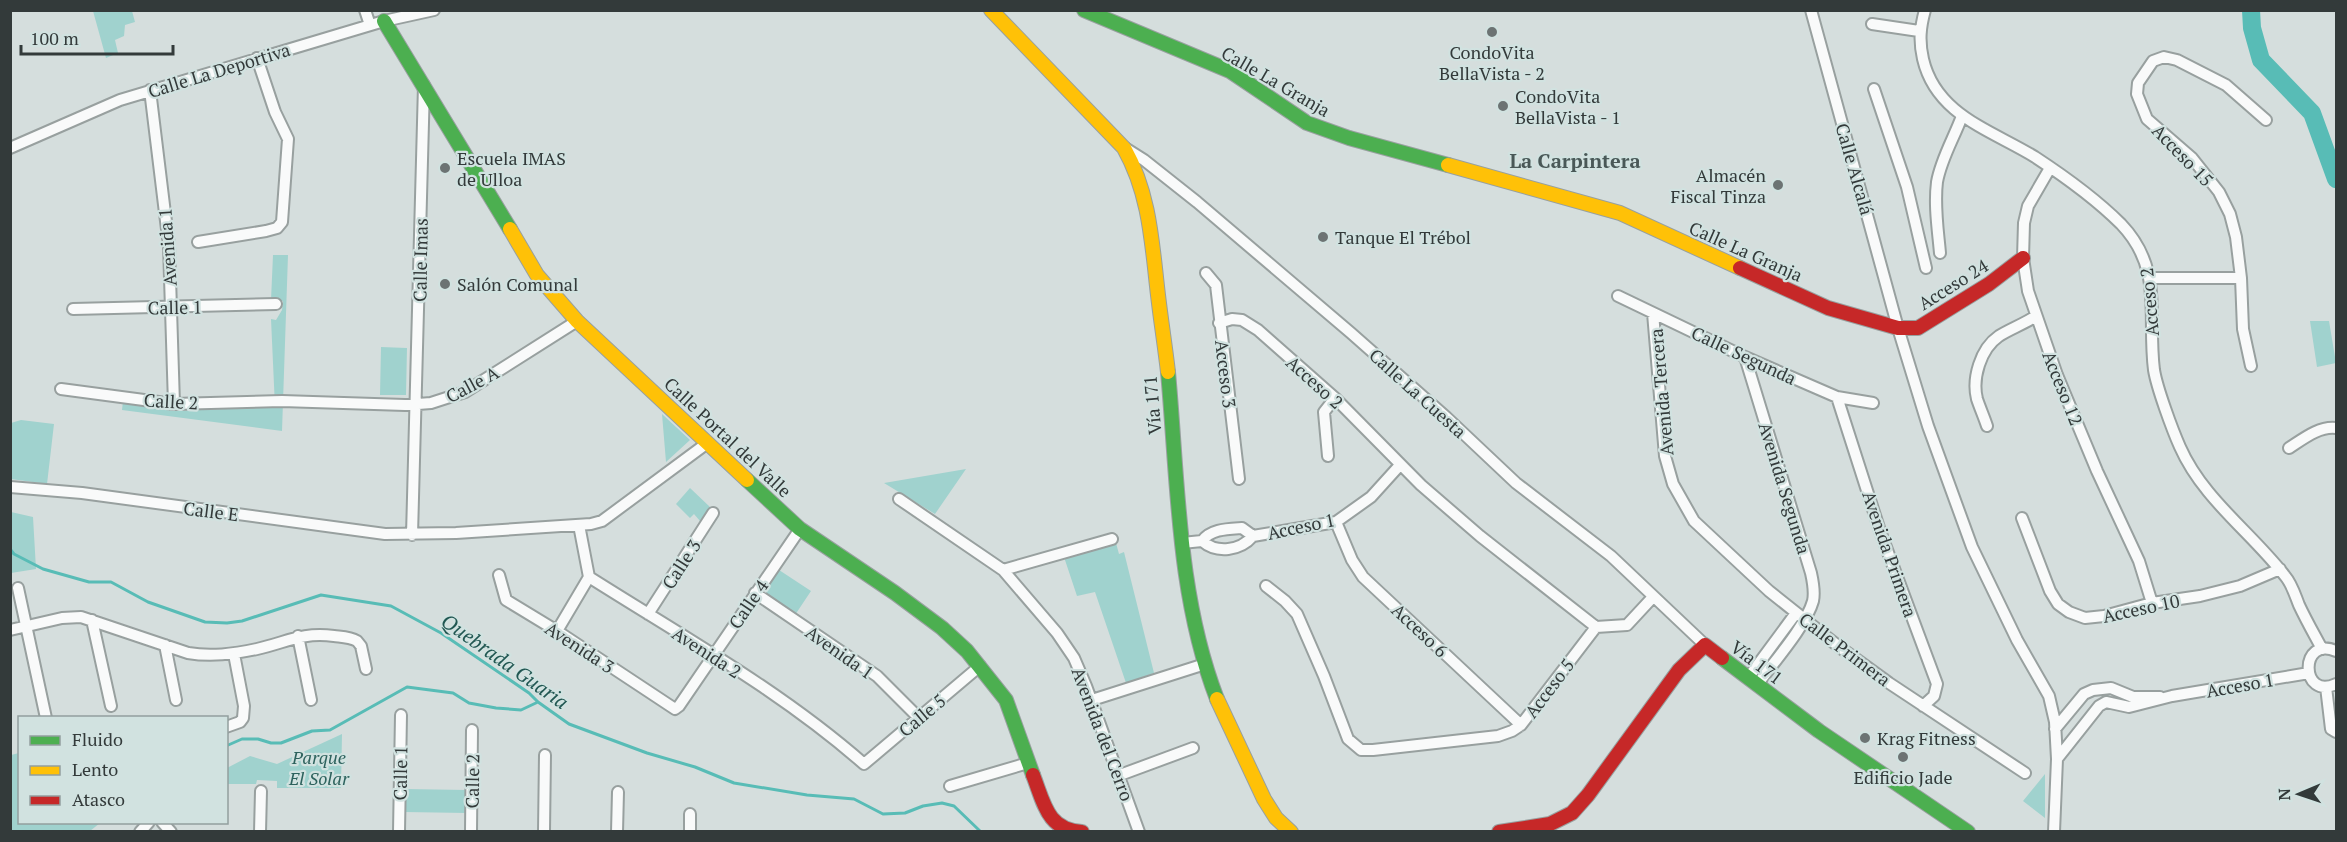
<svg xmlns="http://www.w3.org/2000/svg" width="2347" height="842" font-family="'PT Serif',serif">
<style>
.green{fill:#a0d2ce}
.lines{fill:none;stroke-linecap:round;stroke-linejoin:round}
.stream{stroke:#58bcb6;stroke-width:3}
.river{stroke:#58bcb6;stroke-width:18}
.street-casing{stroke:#98a09f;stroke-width:14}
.fast-casing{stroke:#98a09f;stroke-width:16}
.slow-casing{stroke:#98a09f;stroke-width:16}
.jam-casing{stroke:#98a09f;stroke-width:16}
.street{stroke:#f9fafa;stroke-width:10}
.fast{stroke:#4caf50;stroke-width:14}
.slow{stroke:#ffc107;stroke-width:14}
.jam{stroke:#c62828;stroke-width:14}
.poi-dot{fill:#6c7373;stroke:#d1e2e0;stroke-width:2}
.labels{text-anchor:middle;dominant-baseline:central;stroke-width:4.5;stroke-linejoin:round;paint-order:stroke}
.poi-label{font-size:18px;fill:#333a3a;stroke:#d1e2e0;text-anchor:start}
.street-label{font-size:18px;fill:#333a3a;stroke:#d1e2e0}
.park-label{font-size:18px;font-style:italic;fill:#2d625d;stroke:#d1e2e0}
.neighbourhood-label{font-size:20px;font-weight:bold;fill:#495857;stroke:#d1e2e0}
.water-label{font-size:20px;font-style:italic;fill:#215752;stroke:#d1e2e0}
</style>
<rect width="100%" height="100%" fill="#d5dedd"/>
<!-- green -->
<path class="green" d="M 93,11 L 132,11 L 135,22 L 125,25 L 124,36 L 115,40 L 118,53 L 106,58 Z
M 273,255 L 288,255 L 282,431 L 122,410 L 123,401 L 156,403 L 156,407 L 174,411 L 275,407 L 271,319 L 276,320 L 282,310 L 283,301 L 271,300 Z
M 2310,321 L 2329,321 L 2336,363 L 2317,367 Z
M 381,347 L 407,348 L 406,395 L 380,395 Z
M 662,414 L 690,440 L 666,462 Z
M 21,420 L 54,424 L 47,484 L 11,479 L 11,423 Z
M 966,469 L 935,514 L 884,483 Z
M 690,488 L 710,507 L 700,521 L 694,514 L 690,518 L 676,504 Z
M 11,512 L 33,517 L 36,569 L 11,573 Z
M 1116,543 L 1119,554 L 1124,552 L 1154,673 L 1126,683 L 1095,592 L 1077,596 L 1064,557 Z
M 776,568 L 811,591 L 795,615 L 760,592 Z
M 342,734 L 341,788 L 277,788 L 277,781 L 257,780 L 256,784 L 227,784 L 227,768 L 250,756 L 277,764 Z
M 19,753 L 20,822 L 100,823 L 90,831 L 11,831 L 11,755 Z
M 2045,774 L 2045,818 L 2023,801 Z
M 404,789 L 467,790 L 467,813 L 404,812 Z"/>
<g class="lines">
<!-- stream -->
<path class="stream" d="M 10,549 L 14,554 L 43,569 L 89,582 L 111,582 L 148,602 L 205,622 L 227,623 L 242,621 L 321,595 L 391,606 L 441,633 L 529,693 L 538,702 L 569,724 L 647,753 L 695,767 L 734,783 L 807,795 L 854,799 L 883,814 L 905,813 L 923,806 L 942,803 L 954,806 L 981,832
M 226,746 L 242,739 L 258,739 L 271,743 L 281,743 L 312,731 L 330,730 L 407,687 L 453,693 L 469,703 L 496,708 L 521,710 L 538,702"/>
<!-- river -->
<path class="river" d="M 2251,10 L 2252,28 L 2261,60 L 2312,113 L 2336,179"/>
<!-- street casing -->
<g class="street-casing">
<path id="street" d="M 365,10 L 370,25
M 1811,10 L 1898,328 L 1928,426 L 1972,547 L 2017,640 L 2049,696 L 2055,722 L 2057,759 L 2054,832
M 1925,10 C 1920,28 1919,41 1923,59 C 1936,115 1991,130 2035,157 C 2064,176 2096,199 2121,224 C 2164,269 2147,314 2154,370 C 2157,388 2172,429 2180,447 C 2203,499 2251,532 2285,576 C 2292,584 2295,595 2299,605 C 2306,620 2314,634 2322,649
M 1872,24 L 1919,31
M 1874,89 L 1907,187 L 1926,268
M 150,90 L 169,246 L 174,404
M 10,148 L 120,100 L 384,21 L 434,10
M 1125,148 L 1144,160 L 1197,202 L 1351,333 L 1446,417 L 1516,483 L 1611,556 L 1705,645
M 2050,168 L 2028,206 L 2024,223 L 2023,258 L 2028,291 L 2057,375 L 2097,471 L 2139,561 L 2152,603
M 198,242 L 266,231 L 277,228 L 282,222 L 288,139 L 275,112 L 257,58
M 1940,253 C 1938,230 1934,206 1937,182 C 1941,159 1954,138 1962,116
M 1206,273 L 1216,285 L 1239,479
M 2150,278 L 2241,278
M 1618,296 L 1745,357 L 1837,397 L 1873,403
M 73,309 L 276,304
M 1653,313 L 1665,456 L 1673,484 L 1694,521 L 1769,591 L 1838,646 L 1889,683 L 2025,773
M 1219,323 L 1232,319 L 1242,320 L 1258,330 L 1335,398 L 1421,485 L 1480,536 L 1596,627 L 1521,725 L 1512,731 L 1498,736 L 1373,750 L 1361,750 L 1348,739 L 1324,676 L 1297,614 L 1285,601 L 1266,586
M 1745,357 L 1811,573 C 1813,582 1815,592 1813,601 C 1806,626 1773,663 1757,685
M 2251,366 L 2243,329 L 2241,278 L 2236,237 L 2230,214 L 2219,192 L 2192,158 L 2147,119 L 2137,94 L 2138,83 L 2153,61 L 2164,57 L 2177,60 L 2226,85 L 2266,120
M 61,389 L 174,404 L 282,401 L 405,405 L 431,403 L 465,392 L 577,321
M 1837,397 L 1880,531 L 1937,684 L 1934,696 L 1923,706
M 1987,426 C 1984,417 1980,408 1977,399 C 1972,379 1980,349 1999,336 C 2010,329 2024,324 2036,316
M 2289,448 C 2303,439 2319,426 2336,428
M 1328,456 L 1324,412 L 1335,398
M 10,487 L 82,493 L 385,534 L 456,533 L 591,524 L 602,521 L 706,444
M 899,499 L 1003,570 L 1057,633 L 1074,658 L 1086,686 L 1139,832
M 2022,518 L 2050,591 L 2058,604 L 2069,612 L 2085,618 L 2104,616 L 2152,603 L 2200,596 L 2240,586 L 2280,569
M 1336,522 L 1352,560 L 1363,577 L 1521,725
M 579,525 L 589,577 C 682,636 781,691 864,764 L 980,666
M 412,535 L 424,85
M 1202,541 C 1211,529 1227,529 1242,528 L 1253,536
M 1182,543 L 1202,541 C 1217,554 1240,551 1253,536 L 1336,522 L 1371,497 L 1400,465
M 1003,570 L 1112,539
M 499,575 L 506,600 L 557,631 L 675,709 L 679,706 L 800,529
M 18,588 L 46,718
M 755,593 L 877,676 L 919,718
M 648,614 L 713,513
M 92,620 L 111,706
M 1596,627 L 1627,625 L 1653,597
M 10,630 L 62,618 L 81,617 L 188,653 C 211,657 233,654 257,649 C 288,642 301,632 334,636 C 342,637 350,637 357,641 L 361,646 L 366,669
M 557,631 L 589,577
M 298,636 L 311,700
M 165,645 L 176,700
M 2336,651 C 2299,635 2300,701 2336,684
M 1748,678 L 1796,613
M 2326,687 L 2331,729 L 2336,732
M 1092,700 L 1205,664
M 226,727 L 240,722 L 243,718 L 244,706 L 234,654
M 2055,729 L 2084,694 L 2093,690 L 2111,688 L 2133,697 L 2160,697
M 2057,759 L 2099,706 L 2106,702 L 2129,707 L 2172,696 L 2309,673
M 1120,775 L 1193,748
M 950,786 L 1028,763
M 162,822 L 171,832
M 140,832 L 149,822
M 260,832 L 261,791
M 399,832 L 401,715
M 471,832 L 472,730
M 544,832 L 545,755
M 617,832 L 618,792
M 690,832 L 690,814"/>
</g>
<!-- fast casing -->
<g class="fast-casing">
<path id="fast" d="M 1084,10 L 1230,71 L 1307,123 L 1349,138 L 1448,165
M 384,21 L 510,229
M 1168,372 C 1178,481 1177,595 1217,699
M 747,480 L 800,529 L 895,593 L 942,628 L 967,651 L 1006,700 L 1033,775
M 1722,658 L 1819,731 L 1968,832"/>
</g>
<!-- slow casing -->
<g class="slow-casing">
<path id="slow" d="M 991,10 L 1124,148 C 1150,194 1152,244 1158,295 C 1161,321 1165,346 1168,372
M 1448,165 L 1620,213 L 1740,268
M 510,229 L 537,275 L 577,321 L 747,480
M 1217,699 L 1264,799 L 1276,818 L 1291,832"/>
</g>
<!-- jam casing -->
<g class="jam-casing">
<path id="jam" d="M 1740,268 L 1828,308 L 1898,328 L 1918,328 L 1989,284 L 2023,258
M 1033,775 C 1044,803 1047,830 1082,832
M 1499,832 L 1550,824 L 1572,813 L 1588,795 L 1679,670 L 1705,645 L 1722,658"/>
</g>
<!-- street -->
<use href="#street" class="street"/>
<!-- fast -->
<use href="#fast" class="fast"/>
<!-- slow -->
<use href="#slow" class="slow"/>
<!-- jam -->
<use href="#jam" class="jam"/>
</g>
<!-- markers -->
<g class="poi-dot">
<circle cx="1492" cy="32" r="6"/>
<circle cx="1503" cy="106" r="6"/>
<circle cx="445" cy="168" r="6"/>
<circle cx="1778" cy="185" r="6"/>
<circle cx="1323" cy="237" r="6"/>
<circle cx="445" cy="284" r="6"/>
<circle cx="1865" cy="738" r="6"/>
<circle cx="1903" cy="757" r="6"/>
</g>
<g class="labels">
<!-- poi labels -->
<g class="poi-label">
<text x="1492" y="52" text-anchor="middle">CondoVita<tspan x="1492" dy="21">BellaVista - 2</tspan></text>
<text x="1515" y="96">CondoVita<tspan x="1515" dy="21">BellaVista - 1</tspan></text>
<text x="457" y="158">Escuela IMAS<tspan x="457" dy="21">de Ulloa</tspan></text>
<text x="1766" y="175" text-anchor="end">Almacén<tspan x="1766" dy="21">Fiscal Tinza</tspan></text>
<text x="1335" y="237">Tanque El Trébol</text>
<text x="457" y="284">Salón Comunal</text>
<text x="1877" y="738">Krag Fitness</text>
<text x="1903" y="777" text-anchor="middle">Edificio Jade</text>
</g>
<!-- street labels -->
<g class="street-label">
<text transform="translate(219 70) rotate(-17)">Calle La Deportiva</text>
<text transform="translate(1276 81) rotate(30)">Calle La Granja</text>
<text transform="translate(2183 155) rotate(46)">Acceso 15</text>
<text transform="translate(1855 169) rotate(74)">Calle Alcalá</text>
<text transform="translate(167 247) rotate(-94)">Avenida 1</text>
<text transform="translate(1746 251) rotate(24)">Calle La Granja</text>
<text transform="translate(420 260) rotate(-89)">Calle Imas</text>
<text transform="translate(1953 284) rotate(-32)">Acceso 24</text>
<text transform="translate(2149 302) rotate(-95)">Acceso 2</text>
<text transform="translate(175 307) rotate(-1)">Calle 1</text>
<text transform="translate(1744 355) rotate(25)">Calle Segunda</text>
<text transform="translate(1226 374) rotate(83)">Acceso 3</text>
<text transform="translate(1315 382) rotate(42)">Acceso 2</text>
<text transform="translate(472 384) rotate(-28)">Calle A</text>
<text transform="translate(2063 388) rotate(68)">Acceso 12</text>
<text transform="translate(1661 392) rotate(-95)">Avenida Tercera</text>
<text transform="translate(1418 393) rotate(42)">Calle La Cuesta</text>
<text transform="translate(171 401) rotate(3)">Calle 2</text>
<text transform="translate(1152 405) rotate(-95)">Vía 171</text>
<text transform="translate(728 437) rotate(43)">Calle Portal del Valle</text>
<text transform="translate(1785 488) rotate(73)">Avenida Segunda</text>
<text transform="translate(211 511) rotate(7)">Calle E</text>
<text transform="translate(1301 526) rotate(-12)">Acceso 1</text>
<text transform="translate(1890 554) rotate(71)">Avenida Primera</text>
<text transform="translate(681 564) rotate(-57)">Calle 3</text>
<text transform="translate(748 604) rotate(-56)">Calle 4</text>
<text transform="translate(2141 608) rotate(-12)">Acceso 10</text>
<text transform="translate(1420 630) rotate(43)">Acceso 6</text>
<text transform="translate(580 647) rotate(33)">Avenida 3</text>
<text transform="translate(1845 649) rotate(37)">Calle Primera</text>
<text transform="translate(707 652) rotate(33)">Avenida 2</text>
<text transform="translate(840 652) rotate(35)">Avenida 1</text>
<text transform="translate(1757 662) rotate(37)">Vía 171</text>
<text transform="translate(2240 685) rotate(-10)">Acceso 1</text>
<text transform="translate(1549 688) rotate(-53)">Acceso 5</text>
<text transform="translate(922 715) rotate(-40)">Calle 5</text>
<text transform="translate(1103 734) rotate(69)">Avenida del Cerro</text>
<text transform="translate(400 773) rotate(-89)">Calle 1</text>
<text transform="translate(472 781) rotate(-89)">Calle 2</text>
</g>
<!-- park labels -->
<g class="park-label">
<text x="319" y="757">Parque<tspan x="319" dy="21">El Solar</tspan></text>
</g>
<!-- neighbourhood labels -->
<g class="neighbourhood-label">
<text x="1575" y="160">La Carpintera</text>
</g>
<!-- water labels -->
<g class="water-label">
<text transform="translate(505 661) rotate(35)">Quebrada Guaria</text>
</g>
</g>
<!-- border -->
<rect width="2347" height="842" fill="none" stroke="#333a3a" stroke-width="24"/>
<!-- legend -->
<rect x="18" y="716" width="210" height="108" fill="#d1e2e0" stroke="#929f9e" stroke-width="1.5"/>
<rect x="30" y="736" width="30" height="9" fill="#4caf50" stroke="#929f9e" stroke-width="1.5"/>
<text x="72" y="746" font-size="18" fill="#333a3a">Fluido</text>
<rect x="30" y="766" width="30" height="9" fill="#ffc107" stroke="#929f9e" stroke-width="1.5"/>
<text x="72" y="776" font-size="18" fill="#333a3a">Lento</text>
<rect x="30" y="796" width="30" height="9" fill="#c62828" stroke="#929f9e" stroke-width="1.5"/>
<text x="72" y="806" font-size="18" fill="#333a3a">Atasco</text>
<!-- north arrow -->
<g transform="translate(2299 794) rotate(268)" stroke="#d1e2e0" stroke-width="4.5" paint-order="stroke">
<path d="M0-4.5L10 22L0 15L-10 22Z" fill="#333a3a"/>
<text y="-9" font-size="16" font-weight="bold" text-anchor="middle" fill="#333a3a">N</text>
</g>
<!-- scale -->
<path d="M21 45v9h152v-9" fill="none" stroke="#333a3a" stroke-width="3"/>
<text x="30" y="45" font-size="18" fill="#333a3a" stroke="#d1e2e0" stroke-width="4.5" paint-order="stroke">100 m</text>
</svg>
